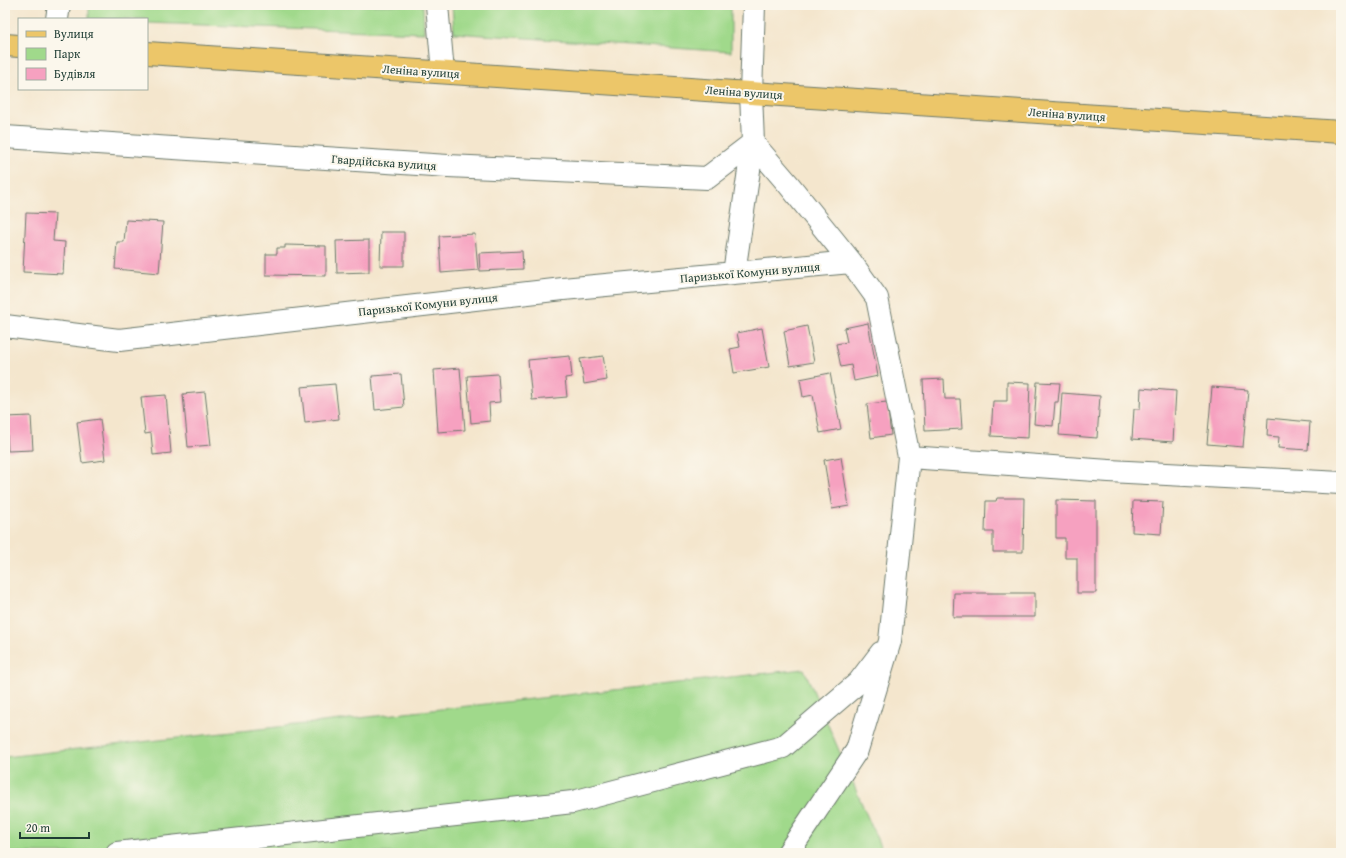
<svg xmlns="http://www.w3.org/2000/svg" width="1346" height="858" font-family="'Gentium Book Plus',serif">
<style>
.green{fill:#a0d98b;stroke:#608b60}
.building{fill:#f6a1c0}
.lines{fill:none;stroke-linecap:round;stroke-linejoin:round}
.minor-casing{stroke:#6a786a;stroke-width:24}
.major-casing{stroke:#6a786a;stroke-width:24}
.minor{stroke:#fff;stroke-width:22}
.major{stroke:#ecc669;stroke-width:22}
.labels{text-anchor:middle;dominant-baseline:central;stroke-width:4;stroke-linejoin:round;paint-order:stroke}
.street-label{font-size:12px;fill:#1f3d34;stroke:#fbf7ec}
</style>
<rect width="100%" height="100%" fill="#fbf7ec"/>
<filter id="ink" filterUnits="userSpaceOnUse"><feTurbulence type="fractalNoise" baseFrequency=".025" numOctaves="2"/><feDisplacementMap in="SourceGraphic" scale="8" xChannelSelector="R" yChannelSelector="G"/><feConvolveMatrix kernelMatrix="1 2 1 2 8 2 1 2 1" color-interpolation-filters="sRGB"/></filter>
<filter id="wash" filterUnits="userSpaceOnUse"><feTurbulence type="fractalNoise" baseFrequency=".012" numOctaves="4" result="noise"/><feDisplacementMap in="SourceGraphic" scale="16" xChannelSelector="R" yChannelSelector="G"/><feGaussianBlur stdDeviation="0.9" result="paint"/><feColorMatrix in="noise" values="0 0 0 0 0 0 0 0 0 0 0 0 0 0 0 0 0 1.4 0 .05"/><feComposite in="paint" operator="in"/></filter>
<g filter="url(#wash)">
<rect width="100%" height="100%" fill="#f4e6cd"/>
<!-- green -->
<path class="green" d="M 89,5 L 423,5 L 424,33 L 147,23 L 147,19 L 89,19 Z
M 452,5 L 731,5 L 731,52 L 454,33 Z
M 804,669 L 883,853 L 5,853 L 5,757 Z"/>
<g id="blocks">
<!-- building -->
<path class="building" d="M 26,213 L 55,214 L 53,241 L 65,242 L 63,274 L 23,272 Z
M 126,220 L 163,222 L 159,273 L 115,269 L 117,242 L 124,242 Z
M 381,232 L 404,232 L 404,266 L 380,266 Z
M 475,234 L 478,270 L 441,273 L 439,236 Z
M 369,240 L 369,272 L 337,273 L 336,241 Z
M 285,245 L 326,246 L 326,276 L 266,275 L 266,254 L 277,254 L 277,248 L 285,248 Z
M 522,251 L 523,269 L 480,271 L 479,253 Z
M 868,323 L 878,376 L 854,381 L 851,365 L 841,367 L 836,344 L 847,342 L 844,328 Z
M 807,326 L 814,362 L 790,366 L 784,331 Z
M 762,328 L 769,367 L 734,373 L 730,349 L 740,347 L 737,333 Z
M 570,356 L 572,377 L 565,378 L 567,397 L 532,400 L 528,360 Z
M 603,356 L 607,380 L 584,384 L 580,359 Z
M 460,368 L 465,430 L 438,432 L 434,370 Z
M 830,373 L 841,429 L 820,433 L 813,395 L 803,397 L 800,379 Z
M 401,374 L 404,407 L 375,410 L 372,376 Z
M 498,374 L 500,402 L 489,403 L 490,421 L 471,423 L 467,376 Z
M 944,379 L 945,399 L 960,399 L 962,429 L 925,431 L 923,380 Z
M 1007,382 L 1030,383 L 1028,438 L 991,436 L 993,401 L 1007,401 Z
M 1037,382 L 1060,383 L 1058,402 L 1055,402 L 1053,426 L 1034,424 Z
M 335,384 L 339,419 L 305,423 L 301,387 Z
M 1212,387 L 1248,390 L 1243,447 L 1207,444 Z
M 1141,388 L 1176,391 L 1173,442 L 1132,439 L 1134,409 L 1140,409 Z
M 205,392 L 211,445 L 188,447 L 183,394 Z
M 1062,393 L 1100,396 L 1097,438 L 1059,435 Z
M 166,395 L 171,453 L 153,455 L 151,433 L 145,434 L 141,397 Z
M 887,402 L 891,435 L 871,438 L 867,404 Z
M 31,416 L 33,450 L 8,451 L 6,417 Z
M 1268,418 L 1310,422 L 1308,450 L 1278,448 L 1279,437 L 1267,436 Z
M 100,419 L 105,460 L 82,463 L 77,422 Z
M 841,457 L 849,506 L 832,509 L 824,460 Z
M 997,498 L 1024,498 L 1023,552 L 993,552 L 993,532 L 985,532 L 986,501 L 996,501 Z
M 1056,500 L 1096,501 L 1096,593 L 1077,593 L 1077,558 L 1065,558 L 1065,538 L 1056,538 Z
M 1133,501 L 1163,502 L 1161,534 L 1132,532 Z
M 954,593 L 1035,593 L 1035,617 L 953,617 Z"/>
</g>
</g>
<g filter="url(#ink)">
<use href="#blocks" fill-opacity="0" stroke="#6a786a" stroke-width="1"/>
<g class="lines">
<!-- minor casing -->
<g class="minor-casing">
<path id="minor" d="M 437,5 L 443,72
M 57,19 L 59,5
M 5,137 L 448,166 L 707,178 L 753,143 L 789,185 L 851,262 L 877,298 L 909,457 L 890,641 L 857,750 L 788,853
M 734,273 L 753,143 L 751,93 L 754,5
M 5,326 L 119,340 L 563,289 L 851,262
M 909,457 L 1109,471 L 1341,483
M 117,853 L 573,802 L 783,747 L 859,682 L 881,653"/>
</g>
<!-- major casing -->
<g class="major-casing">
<path id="major" d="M 5,45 L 19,46
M 147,53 L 1341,132"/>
</g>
<!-- minor -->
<use href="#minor" class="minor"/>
<!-- major -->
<use href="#major" class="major"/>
</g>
</g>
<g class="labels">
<!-- street labels -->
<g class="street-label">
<text transform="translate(421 71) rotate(4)">Леніна вулиця</text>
<text transform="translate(744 92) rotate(4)">Леніна вулиця</text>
<text transform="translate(1067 114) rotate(4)">Леніна вулиця</text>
<text transform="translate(384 162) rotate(4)">Гвардійська вулиця</text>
<text transform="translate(750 272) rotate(-5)">Паризької Комуни вулиця</text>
<text transform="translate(428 304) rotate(-6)">Паризької Комуни вулиця</text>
</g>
</g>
<!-- margin -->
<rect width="1346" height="858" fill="none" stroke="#fbf7ec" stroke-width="20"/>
<!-- legend -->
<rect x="18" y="18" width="130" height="72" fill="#fbf7ec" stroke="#a3ada2"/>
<rect x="26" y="31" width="20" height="6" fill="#ecc669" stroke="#a3ada2"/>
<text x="54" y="38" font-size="12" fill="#1f3d34">Вулиця</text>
<rect x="26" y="48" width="20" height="12" fill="#a0d98b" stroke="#a3ada2"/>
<text x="54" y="58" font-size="12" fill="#1f3d34">Парк</text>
<rect x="26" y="68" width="20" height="12" fill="#f6a1c0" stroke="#a3ada2"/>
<text x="54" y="78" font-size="12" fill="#1f3d34">Будівля</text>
<!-- scale -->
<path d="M20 832v6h69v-6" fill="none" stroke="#1f3d34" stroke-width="2"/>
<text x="26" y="832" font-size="12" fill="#1f3d34" stroke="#fbf7ec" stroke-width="3" paint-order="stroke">20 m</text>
</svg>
